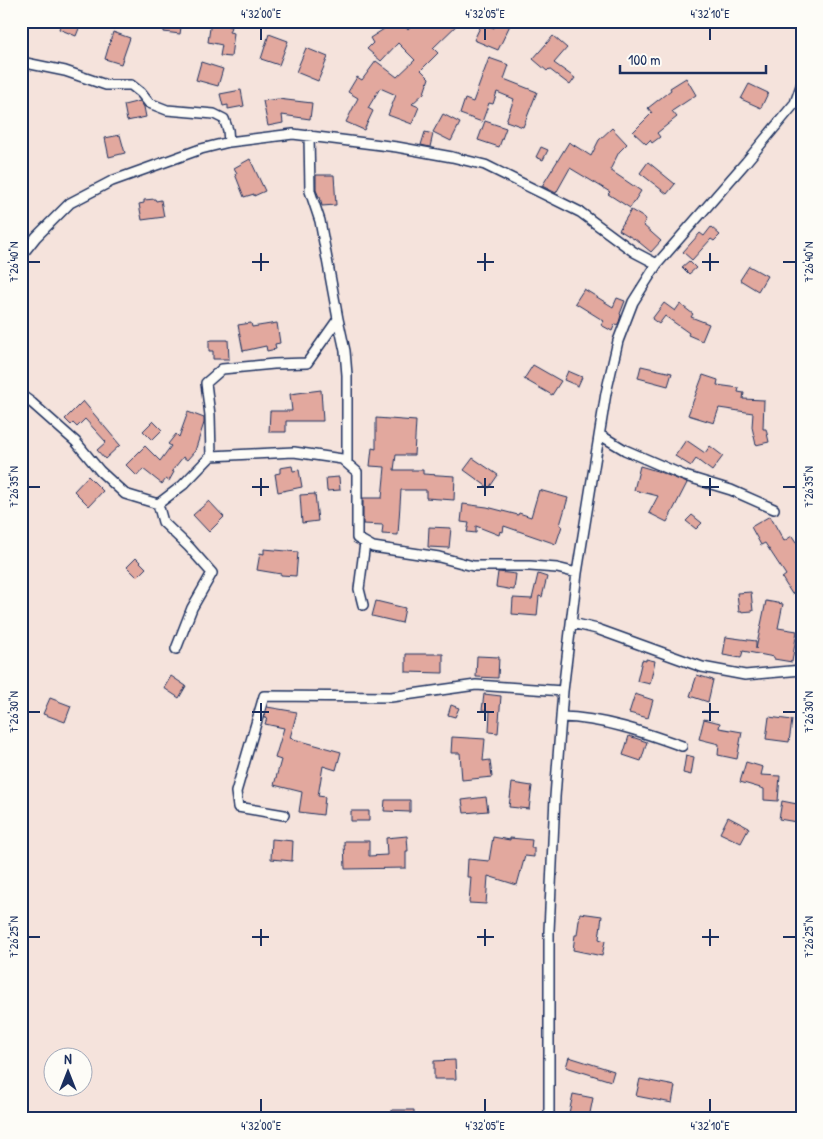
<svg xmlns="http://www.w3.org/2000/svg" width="823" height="1139" font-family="'Patrick Hand',sans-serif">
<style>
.building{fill:#e2a89e;stroke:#1b2f5e}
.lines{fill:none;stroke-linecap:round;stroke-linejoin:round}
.minor-casing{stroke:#1b2f5e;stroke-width:12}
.minor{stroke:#fdfcf7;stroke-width:9}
.ticks{fill:none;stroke:#1b2f5e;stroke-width:2}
.neatline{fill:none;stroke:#1b2f5e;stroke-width:2}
.ticks-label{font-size:12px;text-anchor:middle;fill:#1b2f5e}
</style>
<rect width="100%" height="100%" fill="#f5e3dc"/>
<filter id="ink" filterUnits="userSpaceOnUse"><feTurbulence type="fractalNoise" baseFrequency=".02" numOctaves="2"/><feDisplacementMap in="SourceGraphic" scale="10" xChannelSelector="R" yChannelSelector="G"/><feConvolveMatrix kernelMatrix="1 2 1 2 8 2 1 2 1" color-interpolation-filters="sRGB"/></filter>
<g filter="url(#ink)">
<!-- building -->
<path class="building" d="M 62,21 L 82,21 L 76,36 L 59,29 Z
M 142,21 L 182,21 L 180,34 L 164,32 L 164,30 L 141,24 Z
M 211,21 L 222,22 L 222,24 L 231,27 L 229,32 L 234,33 L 231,57 L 220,56 L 222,45 L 208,42 Z
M 376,21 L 399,21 L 408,30 L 417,21 L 461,21 L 433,48 L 438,53 L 421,70 L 429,78 L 424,93 L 412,104 L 419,107 L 412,124 L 388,115 L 396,95 L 380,88 L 368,108 L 373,111 L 364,130 L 346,122 L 358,98 L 348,92 L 357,77 L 362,80 L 376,61 L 397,77 L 415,60 L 398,43 L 381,61 L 367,49 L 373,43 L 370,38 L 384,29 Z
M 497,21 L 512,21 L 498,50 L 474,40 L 482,23 L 494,28 Z
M 113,32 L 130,38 L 121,64 L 105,59 Z
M 269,34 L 288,41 L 279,65 L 261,59 Z
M 553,36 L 567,48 L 554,63 L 575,78 L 570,85 L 549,69 L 547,71 L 533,59 Z
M 306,48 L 328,57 L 318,81 L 296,72 Z
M 489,58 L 509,65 L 504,79 L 537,92 L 523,127 L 506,121 L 514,99 L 497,92 L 493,104 L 489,103 L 482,122 L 460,114 L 465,99 L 473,102 Z
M 201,62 L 223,69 L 218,86 L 196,80 Z
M 686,78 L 696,95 L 672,111 L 677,117 L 657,133 L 660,137 L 652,143 L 650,140 L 646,144 L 633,132 L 652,113 L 648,108 L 671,90 L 670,88 Z
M 749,84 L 768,93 L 761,108 L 741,99 Z
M 241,90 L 244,106 L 228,109 L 228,105 L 223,106 L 220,94 Z
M 278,99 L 312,103 L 310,119 L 282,115 L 283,123 L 268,126 L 263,101 Z
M 140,101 L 144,107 L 146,117 L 127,121 L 124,105 Z
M 443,114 L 460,123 L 451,141 L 433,132 Z
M 485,121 L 506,128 L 499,147 L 478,140 Z
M 612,128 L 627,144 L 619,152 L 610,170 L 641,191 L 630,208 L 608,194 L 610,192 L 570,168 L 556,193 L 542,186 L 569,142 L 591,156 L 599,140 Z
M 425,132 L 433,134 L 430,147 L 421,145 Z
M 120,135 L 125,153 L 109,157 L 105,138 Z
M 541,147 L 548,150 L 543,160 L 536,157 Z
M 250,159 L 265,191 L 254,196 L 254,194 L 244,197 L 235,174 L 237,173 L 234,168 Z
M 648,162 L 675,184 L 667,194 L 640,173 Z
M 316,175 L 334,175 L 336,205 L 322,206 L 320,197 L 319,197 L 316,190 Z
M 155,199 L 156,201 L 161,200 L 164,217 L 142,220 L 139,204 L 144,203 L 144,200 Z
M 631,210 L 646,219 L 643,225 L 661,241 L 651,252 L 634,238 L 634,239 L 619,230 Z
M 711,227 L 720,235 L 714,241 L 711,239 L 692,260 L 683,252 L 700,233 L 704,236 Z
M 689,261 L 696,268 L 689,274 L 682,267 Z
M 749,266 L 767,276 L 758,291 L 740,280 Z
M 584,289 L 613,307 L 617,298 L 625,301 L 620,314 L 621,315 L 619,322 L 617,325 L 615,324 L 612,331 L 601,325 L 604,321 L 575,303 Z
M 664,303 L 675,311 L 680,304 L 693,314 L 691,317 L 709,324 L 702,341 L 688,335 L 689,333 L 665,316 L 659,324 L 652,319 Z
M 251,323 L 252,327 L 277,323 L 280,343 L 275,344 L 276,349 L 267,351 L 266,346 L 243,351 L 238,325 Z
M 212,340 L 228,340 L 229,359 L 213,359 L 213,351 L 209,351 L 209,341 Z
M 533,365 L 561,381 L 552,395 L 524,379 Z
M 641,366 L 672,373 L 668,386 L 638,378 Z
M 568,371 L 582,377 L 578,386 L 564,380 Z
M 703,375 L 718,380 L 717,385 L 739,388 L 738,392 L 744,393 L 743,399 L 764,400 L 763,429 L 766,429 L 769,442 L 756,445 L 752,427 L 753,413 L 719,408 L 714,423 L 688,415 Z
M 321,390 L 323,421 L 286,421 L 286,432 L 269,432 L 270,411 L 292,411 L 290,394 Z
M 83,401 L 120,445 L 105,459 L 97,450 L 106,442 L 85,419 L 77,427 L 73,423 L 71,425 L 65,419 Z
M 188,412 L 204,418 L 204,423 L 195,451 L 187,460 L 183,457 L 172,471 L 174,472 L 169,481 L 166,479 L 162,484 L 143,469 L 137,476 L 126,465 L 145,446 L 160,461 L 171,446 L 168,444 L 176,434 L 179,437 Z
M 376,418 L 416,421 L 414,455 L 396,455 L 394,470 L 423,470 L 423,474 L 455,476 L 454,500 L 426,498 L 426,490 L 401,490 L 398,535 L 382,534 L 383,525 L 363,524 L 363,498 L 382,498 L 385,467 L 370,466 L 372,448 L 376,449 Z
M 153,421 L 162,430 L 152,440 L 143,431 Z
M 686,440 L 705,453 L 710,446 L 723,456 L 712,471 L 696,459 L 691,466 L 675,456 Z
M 473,458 L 498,475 L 489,488 L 464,470 Z
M 292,466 L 293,471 L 299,470 L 302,487 L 278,492 L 275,474 L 280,473 L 280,468 Z
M 640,466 L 657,471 L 687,483 L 667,522 L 649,513 L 658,496 L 634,490 Z
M 88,476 L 103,491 L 89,506 L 74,491 Z
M 339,477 L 340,490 L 327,491 L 326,478 Z
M 539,490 L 568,498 L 560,525 L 562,526 L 556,544 L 504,526 L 503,532 L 500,531 L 499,535 L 476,526 L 476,533 L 467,532 L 469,523 L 461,522 L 463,504 L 487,507 L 518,515 L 519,513 L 531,517 Z
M 315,494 L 318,521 L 302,523 L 300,495 Z
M 209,501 L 224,517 L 209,532 L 193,515 Z
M 692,515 L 702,523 L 696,529 L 686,521 Z
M 770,516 L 784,541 L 792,536 L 802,551 L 802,587 L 792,594 L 782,578 L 786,575 L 765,543 L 761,545 L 751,527 Z
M 429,527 L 451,528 L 449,548 L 428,547 Z
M 264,549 L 298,552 L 296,576 L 281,575 L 281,574 L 257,570 L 260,553 L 264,554 Z
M 136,558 L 146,568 L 137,577 L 127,567 Z
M 498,572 L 516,574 L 514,590 L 496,587 Z
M 538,574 L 547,577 L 542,597 L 539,596 L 537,616 L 512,614 L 513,598 L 532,599 Z
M 751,592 L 753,611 L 739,612 L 737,593 Z
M 376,601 L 405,608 L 402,623 L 372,616 Z
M 766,601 L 783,604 L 778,628 L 797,631 L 792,662 L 774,659 L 774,657 L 743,651 L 741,658 L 723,655 L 726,637 L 756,641 L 756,649 Z
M 406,654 L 443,654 L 443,673 L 406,672 Z
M 477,656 L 499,657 L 498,678 L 476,677 Z
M 646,659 L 655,661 L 650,684 L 637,681 L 642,660 L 646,661 Z
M 697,675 L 713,680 L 708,702 L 690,696 Z
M 171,676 L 186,686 L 179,698 L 164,688 Z
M 484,694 L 501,696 L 498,733 L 489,732 L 490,711 L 482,710 Z
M 635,694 L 653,700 L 648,718 L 629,713 Z
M 50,698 L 71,706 L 65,722 L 43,714 Z
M 451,705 L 459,708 L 455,717 L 448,715 Z
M 267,707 L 297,712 L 290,738 L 341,752 L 336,770 L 323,766 L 318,796 L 325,797 L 323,815 L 299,812 L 302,792 L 274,785 L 281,760 L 275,758 L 284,728 L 265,724 L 267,718 L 264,718 Z
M 769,717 L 792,720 L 789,742 L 766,739 Z
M 704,719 L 720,723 L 719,728 L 742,732 L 737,759 L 718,755 L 719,744 L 699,739 Z
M 629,736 L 647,742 L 641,761 L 623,755 Z
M 452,737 L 485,739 L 483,761 L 490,760 L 492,777 L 462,780 L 460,753 L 451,753 Z
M 686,755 L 694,757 L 691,775 L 683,773 Z
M 746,762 L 763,767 L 761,775 L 780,776 L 778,801 L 764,800 L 764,789 L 740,782 Z
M 512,783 L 532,786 L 529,809 L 509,807 Z
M 486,797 L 488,811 L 464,813 L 462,800 Z
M 385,800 L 410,800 L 410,812 L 384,811 Z
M 782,801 L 802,805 L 802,823 L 779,819 Z
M 351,811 L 369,811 L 369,821 L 351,821 Z
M 728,817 L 749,828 L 741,843 L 720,833 Z
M 407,836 L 408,851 L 406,851 L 406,868 L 345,869 L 344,841 L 369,841 L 369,856 L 387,855 L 386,838 Z
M 493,837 L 510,840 L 510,838 L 532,840 L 531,848 L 534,848 L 534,857 L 525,856 L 517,885 L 488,876 L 486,904 L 469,903 L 471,877 L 467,877 L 468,859 L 489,861 Z
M 272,839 L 293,841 L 292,861 L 271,859 Z
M 580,913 L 602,916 L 599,939 L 605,941 L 602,956 L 573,950 L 575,935 L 577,935 Z
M 569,1057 L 614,1071 L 611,1081 L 566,1067 Z
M 455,1060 L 456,1079 L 434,1079 L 434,1061 Z
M 640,1079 L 675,1086 L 672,1103 L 636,1096 Z
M 573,1094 L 593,1098 L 589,1118 L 568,1118 Z
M 392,1110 L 414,1110 L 414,1118 L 392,1118 Z"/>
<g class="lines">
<!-- minor casing -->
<g class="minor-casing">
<path id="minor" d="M 21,62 L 65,71 L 106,85 L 131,85 L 141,93 L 149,103 L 167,110 L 214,114 L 224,119 L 228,130 L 229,142
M 21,256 L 36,237 L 70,203 L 112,181 L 201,149 L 229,142 L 293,134 L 397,147 L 452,157 L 485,165 L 580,212 L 634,252 L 657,264
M 338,319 L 345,351 L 347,375 L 347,463
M 21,395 L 32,403 L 76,442 L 100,471 L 125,494 L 158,504 L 183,485 L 211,456 L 294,452 L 342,459 L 357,472 L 357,538 L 373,547 L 439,557 L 473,566 L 530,566 L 557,568 L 577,573
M 600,435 L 625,450 L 685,476 L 731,490 L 774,509
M 211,456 L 210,415 L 206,383 L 222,369 L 274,364 L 307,363 L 338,319 L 320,221 L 310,191 L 309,135
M 158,504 L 163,522 L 189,547 L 212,573 L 192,608 L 176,649
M 363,605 L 359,589 L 365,543
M 572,623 L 597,629 L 702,667 L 745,675 L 802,670
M 561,717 C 603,718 643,732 682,746
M 284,815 L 238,807 L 236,792 L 264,696 L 391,697 L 476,685 L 563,691
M 549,1118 L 549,931 L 555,797 L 563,691 L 577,573 L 606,393 L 618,341 L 633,302 L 657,264 L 746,162 L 795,103 L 802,83"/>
</g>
<!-- minor -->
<use href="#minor" class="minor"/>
</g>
</g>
<!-- ticks -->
<path class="ticks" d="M 261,28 L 261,40M 485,28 L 485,40M 710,28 L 710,40M 261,253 L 261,271M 485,253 L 485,271M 710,253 L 710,271M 28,262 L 40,262M 252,262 L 269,262M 477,262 L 494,262M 702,262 L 719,262M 783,262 L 796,262M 261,478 L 261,496M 485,478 L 485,496M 710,478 L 710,496M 28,487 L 40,487M 252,487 L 269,487M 477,487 L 494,487M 702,487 L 719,487M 783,487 L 796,487M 261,703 L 261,721M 485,703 L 485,721M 710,703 L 710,721M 28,712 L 40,712M 252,712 L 269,712M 477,712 L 494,712M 702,712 L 719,712M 783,712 L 796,712M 261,929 L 261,946M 485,929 L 485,946M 710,929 L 710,946M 28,937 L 40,937M 252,937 L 269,937M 477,937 L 494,937M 702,937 L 719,937M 783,937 L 796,937M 261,1099 L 261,1112M 485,1099 L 485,1112M 710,1099 L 710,1112"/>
<!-- margin -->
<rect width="823" height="1139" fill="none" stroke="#fdfcf7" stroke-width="55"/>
<!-- north arrow -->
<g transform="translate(68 1072)"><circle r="24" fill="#fdfcf7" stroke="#a3aaba"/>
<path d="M0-4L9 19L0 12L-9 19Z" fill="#1b2f5e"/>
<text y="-8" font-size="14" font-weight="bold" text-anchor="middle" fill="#1b2f5e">N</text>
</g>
<!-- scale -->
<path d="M620 65v8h146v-8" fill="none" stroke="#1b2f5e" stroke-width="2.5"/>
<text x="628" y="65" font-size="15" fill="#1b2f5e" stroke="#fdfcf7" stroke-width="4" paint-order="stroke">100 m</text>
<rect x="28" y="28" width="768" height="1084" class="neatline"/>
<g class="ticks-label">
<text x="261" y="18">4°32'00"E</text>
<text x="485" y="18">4°32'05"E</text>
<text x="710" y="18">4°32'10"E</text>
<text transform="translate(14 262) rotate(-90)" y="4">7°26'40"N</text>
<text transform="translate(809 262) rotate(-90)" y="4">7°26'40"N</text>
<text transform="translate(14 487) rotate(-90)" y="4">7°26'35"N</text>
<text transform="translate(809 487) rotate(-90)" y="4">7°26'35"N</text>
<text transform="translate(14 712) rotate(-90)" y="4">7°26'30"N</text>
<text transform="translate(809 712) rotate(-90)" y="4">7°26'30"N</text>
<text transform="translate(14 937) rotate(-90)" y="4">7°26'25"N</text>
<text transform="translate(809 937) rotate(-90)" y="4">7°26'25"N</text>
<text x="261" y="1130">4°32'00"E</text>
<text x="485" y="1130">4°32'05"E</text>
<text x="710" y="1130">4°32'10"E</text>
</g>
</svg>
